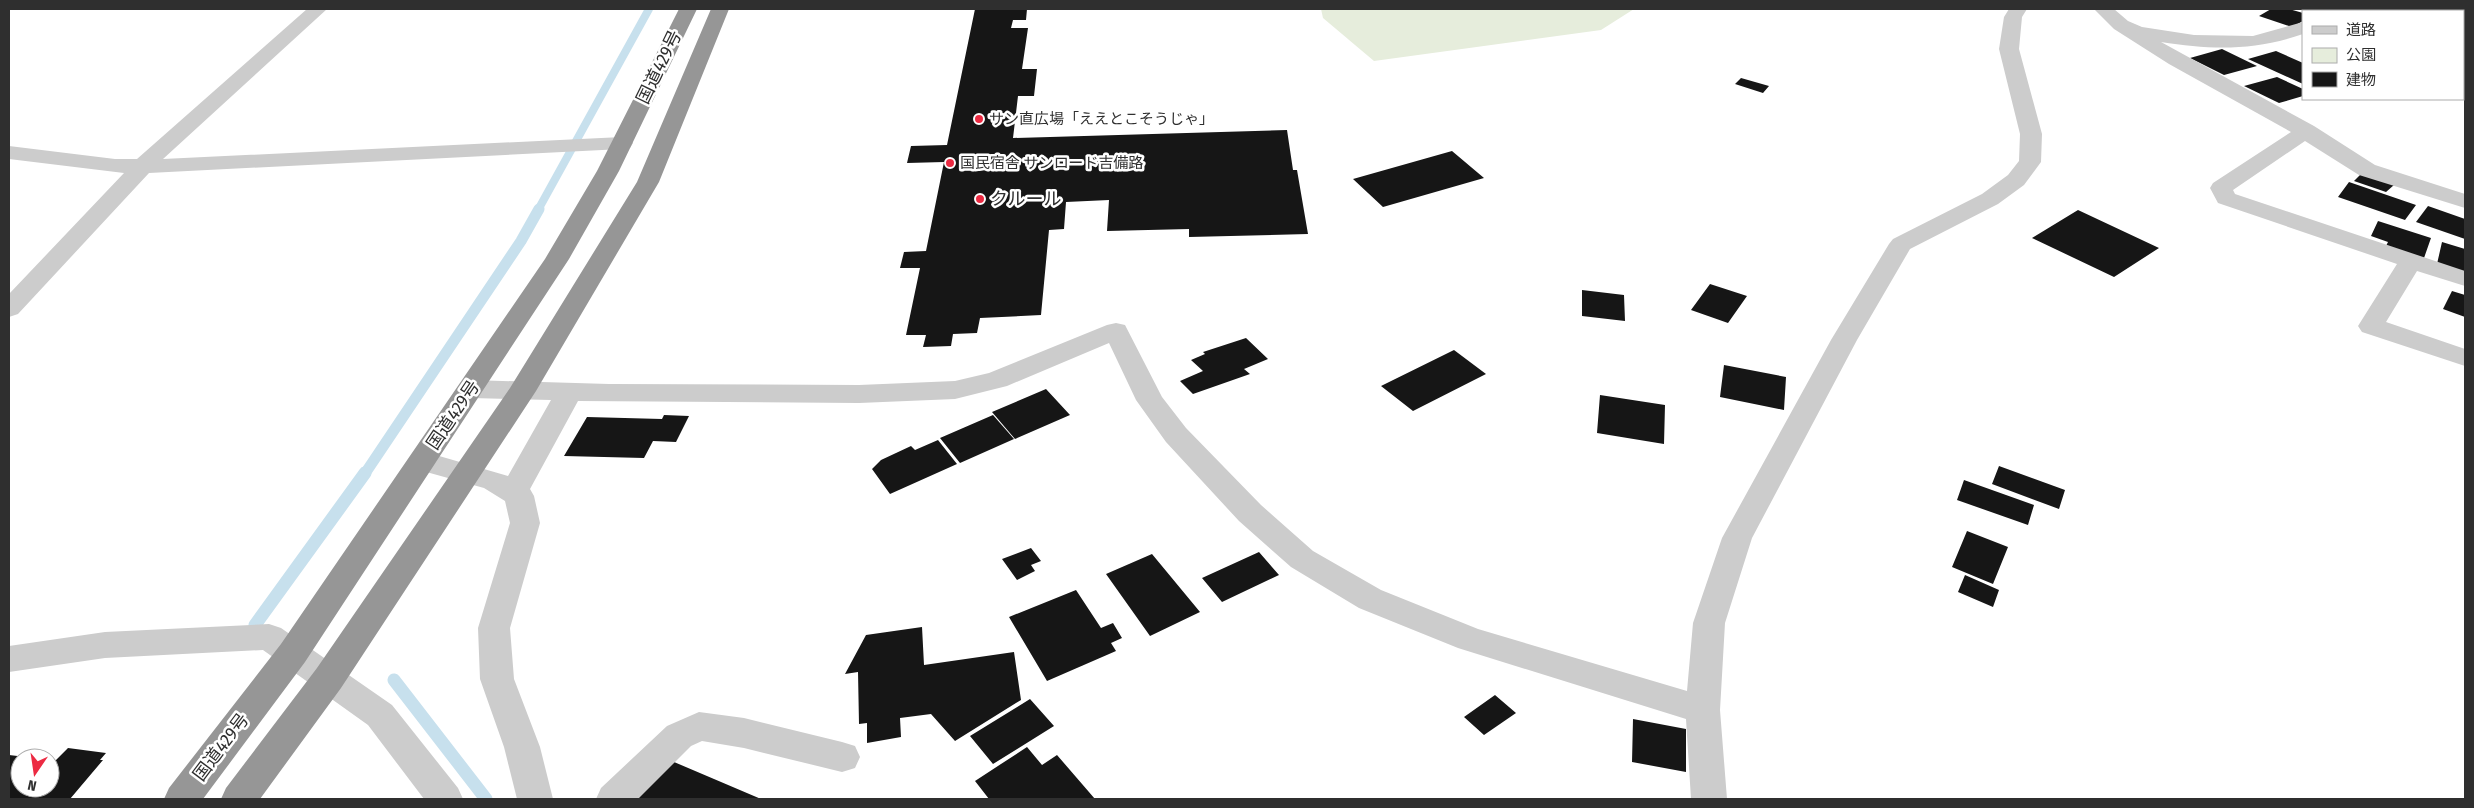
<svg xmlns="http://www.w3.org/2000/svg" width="2474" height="808" font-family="'Fira Sans Condensed','Noto Sans JP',sans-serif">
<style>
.green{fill:#e6eddc}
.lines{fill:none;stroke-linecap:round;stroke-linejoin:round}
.stream-far2{stroke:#c7e0ed;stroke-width:8}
.stream-far1{stroke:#c7e0ed;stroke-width:11}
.stream{stroke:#c7e0ed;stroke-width:13}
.building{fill:#161616}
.minor{fill:#ccc;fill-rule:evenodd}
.highway{fill:#969696;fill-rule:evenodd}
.poi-dot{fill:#ec2a42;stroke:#fff;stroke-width:2}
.labels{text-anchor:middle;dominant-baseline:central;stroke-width:5;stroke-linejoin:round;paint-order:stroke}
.far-poi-label{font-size:15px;fill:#2f2f2f;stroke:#fff;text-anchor:start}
.street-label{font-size:18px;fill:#2f2f2f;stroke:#fff}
.poi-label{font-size:18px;fill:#2f2f2f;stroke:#fff;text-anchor:start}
</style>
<rect width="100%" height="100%" fill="#fff"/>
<!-- green -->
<path class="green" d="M 1321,9 L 1634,9 L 1601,30 L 1374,61 L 1323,18 Z"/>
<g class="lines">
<!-- stream-far2 -->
<path class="stream-far2" d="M 538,210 L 649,9"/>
<!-- stream-far1 -->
<path class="stream-far1" d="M 364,475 L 521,241 L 539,209"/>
<!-- stream -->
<path class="stream" d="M 255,625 L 365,473
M 394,680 L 486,799"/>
</g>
<!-- building -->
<path class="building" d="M 975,9 L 1027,9 L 1026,20 L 1013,20 L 1011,28 L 1028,28 L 1022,69 L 1037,69 L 1034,96 L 1018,96 L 1013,138 L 1287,130 L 1293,170 L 1297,170 L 1308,234 L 1189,237 L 1189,229 L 1107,231 L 1109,200 L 1066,202 L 1064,229 L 1049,230 L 1041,315 L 980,318 L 977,333 L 953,334 L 951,346 L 923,347 L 926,335 L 906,335 L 920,268 L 900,268 L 904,252 L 926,251 L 944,162 L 907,163 L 911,146 L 947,145 Z
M 2271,9 L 2289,9 L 2303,13 L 2303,21 L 2292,27 L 2259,16 Z
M 2383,9 L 2425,9 L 2427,11 L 2385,11 Z
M 2430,9 L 2465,9 L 2465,19 L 2463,19 L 2463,11 L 2432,11 Z
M 2222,49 L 2257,66 L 2224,75 L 2190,58 Z
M 2276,51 L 2303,63 L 2303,84 L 2248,59 Z
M 2277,77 L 2303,89 L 2303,96 L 2279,103 L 2244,86 Z
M 1741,78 L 1769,86 L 1763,93 L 1735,84 Z
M 1452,151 L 1484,178 L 1383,207 L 1353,179 Z
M 2362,173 L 2394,185 L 2386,192 L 2354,181 Z
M 2349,182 L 2416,205 L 2405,220 L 2338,197 Z
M 2428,206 L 2465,219 L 2465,239 L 2416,222 Z
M 2078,210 L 2159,248 L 2114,277 L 2032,238 Z
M 2378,221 L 2431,238 L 2424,258 L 2386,246 L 2388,242 L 2371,236 Z
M 2442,242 L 2465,249 L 2465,272 L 2437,264 Z
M 1710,284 L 1747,296 L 1728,323 L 1691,310 Z
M 1582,290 L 1624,295 L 1625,321 L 1582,316 Z
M 2452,291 L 2465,295 L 2465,317 L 2443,309 Z
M 1246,338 L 1268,359 L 1244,369 L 1250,374 L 1193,394 L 1180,381 L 1203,371 L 1191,360 L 1205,354 L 1203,352 Z
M 1454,350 L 1486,374 L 1413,411 L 1381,386 Z
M 1724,365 L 1786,377 L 1784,410 L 1720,397 Z
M 1046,389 L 1070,415 L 1015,439 L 992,412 Z
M 1600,395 L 1665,405 L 1664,444 L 1597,433 Z
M 664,415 L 689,416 L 676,442 L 653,441 L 644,458 L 564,456 L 587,417 L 662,419 Z
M 993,415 L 1014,439 L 960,463 L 940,438 Z
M 938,440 L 957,464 L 890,494 L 872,469 L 881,460 L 911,446 L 915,450 Z
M 1999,466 L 2065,490 L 2059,509 L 1992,484 Z
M 1964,480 L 2034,505 L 2028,525 L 1957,500 Z
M 1967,531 L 2008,547 L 1993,584 L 1952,567 Z
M 1031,548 L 1041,561 L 1031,565 L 1035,571 L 1017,580 L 1002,559 Z
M 1259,552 L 1279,575 L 1222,602 L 1202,578 Z
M 1152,554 L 1200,612 L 1150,636 L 1106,574 Z
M 1965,575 L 1999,590 L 1993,607 L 1958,592 Z
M 1076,590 L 1101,628 L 1113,623 L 1122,638 L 1111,643 L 1116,651 L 1047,681 L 1009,617 Z
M 922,627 L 924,665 L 1014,652 L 1021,700 L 955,741 L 931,714 L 900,718 L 901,737 L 867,743 L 867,723 L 859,724 L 858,672 L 845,674 L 866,635 Z
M 1495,695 L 1516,713 L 1484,735 L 1464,717 Z
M 1030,699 L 1054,726 L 993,764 L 970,736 Z
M 1633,719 L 1686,729 L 1686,772 L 1632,762 Z
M 1027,747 L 1042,765 L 1057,755 L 1095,799 L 989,799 L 975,781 Z
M 68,748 L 106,753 L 100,760 L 103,760 L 70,799 L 9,799 L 9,755 L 26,757 L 20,758 L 20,788 L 50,788 L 50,760 L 56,760 Z
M 667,759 L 761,799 L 632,799 Z"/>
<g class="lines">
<!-- minor -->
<path class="minor" d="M 307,9 L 327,9 L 163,159 L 622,137 L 630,138 L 633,143 L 630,148 L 622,149 L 149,173 L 18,314 L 9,317 L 9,294 L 124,173 L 9,159 L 9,146 L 115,159 L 137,159 Z
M 2009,9 L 2027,9 L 2022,17 L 2019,49 L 2042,134 L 2041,162 L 2024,185 L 1998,204 L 1910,249 L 1857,340 L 1752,538 L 1725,623 L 1720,710 L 1727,799 L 1691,799 L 1686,719 L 1458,648 L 1359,608 L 1291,567 L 1239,521 L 1166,442 L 1136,400 L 1109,343 L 1007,386 L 955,399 L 859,403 L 578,401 L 530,489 L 534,496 L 540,523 L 510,628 L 514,679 L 540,747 L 553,799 L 517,799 L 504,747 L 480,679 L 478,628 L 510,523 L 505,501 L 484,488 L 412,468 L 408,461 L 412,454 L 422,451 L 508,476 L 551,400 L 471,398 L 461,395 L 457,389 L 461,383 L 471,380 L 609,384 L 859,385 L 955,381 L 989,373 L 1107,325 L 1116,323 L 1125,325 L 1162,397 L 1186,428 L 1261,505 L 1313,551 L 1381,590 L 1478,629 L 1687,691 L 1693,623 L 1722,538 L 1831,340 L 1889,244 L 1893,239 L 1982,194 L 2008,175 L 2019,161 L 2020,134 L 1999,49 L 2004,17 Z
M 2094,9 L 2114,9 L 2128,21 L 2142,27 L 2194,35 L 2253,36 L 2303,22 L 2303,34 C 2254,51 2212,50 2161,42 L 2314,126 L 2375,165 L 2465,194 L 2465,208 L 2359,175 L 2305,141 L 2233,190 L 2235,194 L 2465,271 L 2465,286 L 2417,271 L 2386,322 L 2465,349 L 2465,366 L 2362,332 L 2358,326 L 2397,264 L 2218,203 L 2210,188 L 2213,183 L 2291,132 L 2169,64 L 2114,29 Z
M 2338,9 L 2358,9 L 2357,11 L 2337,11 Z
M 2463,22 L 2465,22 L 2465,34 L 2463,34 Z
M 269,624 L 281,628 L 392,705 L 458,788 L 463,799 L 424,799 L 368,725 L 263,650 L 105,658 L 9,672 L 9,646 L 105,632 Z
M 699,712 L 744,718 L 842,742 L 855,746 L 860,757 L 855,768 L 842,772 L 744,748 L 702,741 L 691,746 L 638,799 L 596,799 L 601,788 L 667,726 Z"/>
<!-- highway -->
<path class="highway" d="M 679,9 L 697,9 L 619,171 L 569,259 L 305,662 L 203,799 L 164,799 L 169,788 L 281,644 L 545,259 L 597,171 Z
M 711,9 L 729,9 L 659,182 L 536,391 L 341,688 L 260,799 L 221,799 L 226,788 L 317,668 L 510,388 L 637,182 Z"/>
</g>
<!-- markers -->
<g class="poi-dot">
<circle cx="979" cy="119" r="5"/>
<circle cx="950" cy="163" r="5"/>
<circle cx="980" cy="199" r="5"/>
</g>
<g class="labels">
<!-- far-poi labels -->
<g class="far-poi-label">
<text x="989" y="119">サン直広場「ええとこそうじゃ」</text>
<text x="960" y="163">国民宿舎 サンロード吉備路</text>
</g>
<!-- street labels -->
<g class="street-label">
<text transform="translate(659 67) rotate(-64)">国道429号</text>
<text transform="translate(453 415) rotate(-56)">国道429号</text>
<text transform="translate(221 747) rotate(-53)">国道429号</text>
</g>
<!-- poi labels -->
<g class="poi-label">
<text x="990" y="199">クルール</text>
</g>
</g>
<!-- border -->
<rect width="2474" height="808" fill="none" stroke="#2f2f2f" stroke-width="20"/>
<!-- legend -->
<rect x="2302" y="10" width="162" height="90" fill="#ffffff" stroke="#acacac"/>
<rect x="2312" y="26" width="25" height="8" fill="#cccccc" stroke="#acacac"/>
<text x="2346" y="35" font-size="15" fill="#2f2f2f">道路</text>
<rect x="2312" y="48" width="25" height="15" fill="#e6eddc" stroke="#acacac"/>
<text x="2346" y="60" font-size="15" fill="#2f2f2f">公園</text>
<rect x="2312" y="72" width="25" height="15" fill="#161616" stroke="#acacac"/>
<text x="2346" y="85" font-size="15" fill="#2f2f2f">建物</text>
<!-- north arrow -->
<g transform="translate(35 773) rotate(193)"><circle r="24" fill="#ffffff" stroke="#acacac"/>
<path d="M0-4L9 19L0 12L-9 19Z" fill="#ec2a42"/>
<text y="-8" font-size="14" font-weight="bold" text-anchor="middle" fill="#2f2f2f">N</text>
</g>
</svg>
